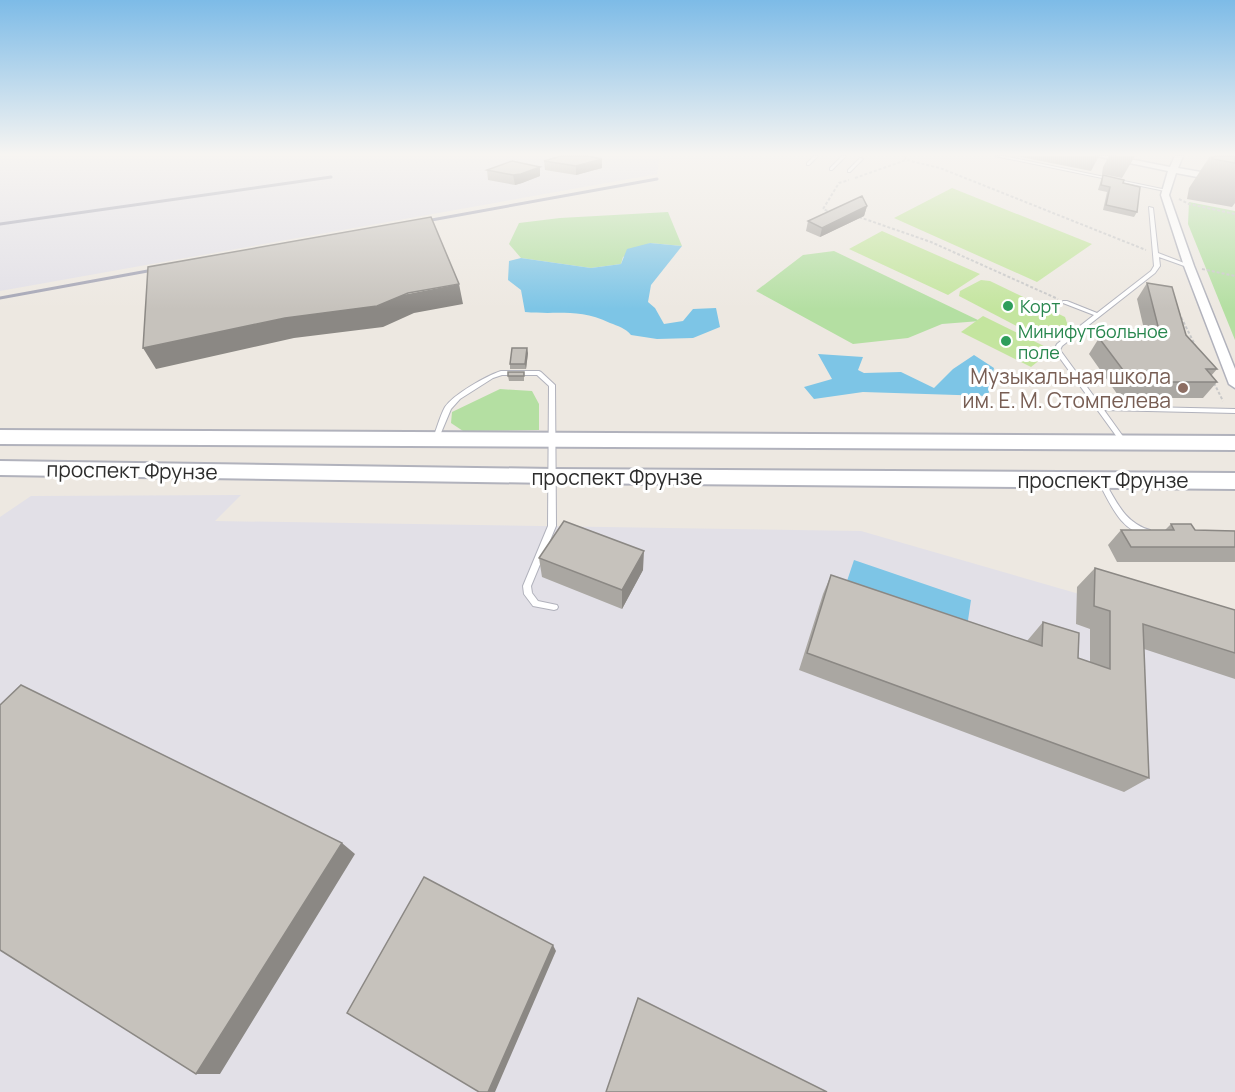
<svg xmlns="http://www.w3.org/2000/svg" width="1235" height="1092" font-family="Manrope,sans-serif">
<style>
.industrial{fill:#e2e0e7}
.green{fill:#b4dfa2}
.pitch{fill:#c4e59f}
.water{fill:#7dc5e6}
.lines{fill:none;stroke-linecap:round;stroke-linejoin:round}
.service-casing{stroke:#b1b2bc;stroke-width:2}
.minor-casing{stroke:#b1b2bc;stroke-width:3}
.secondary-casing{stroke:#b1b2bc;stroke-width:4}
.path{stroke:#c8c8c8;stroke-width:2;stroke-dasharray:3 2;stroke-linecap:butt}
.service{fill:#fff;fill-rule:evenodd}
.minor{fill:#fff;fill-rule:evenodd}
.secondary{fill:#fff;fill-rule:evenodd}
.rail{stroke:#a4a5b5;stroke-width:3}
.wall{fill:#aaa7a2}
.shaded-wall{fill:#8b8884}
.building{fill:#c6c2bc;stroke:#8b8884;stroke-width:1.5}
.leisure-dot{fill:#2e9e5b;stroke:#fff;stroke-width:2}
.education-dot{fill:#8d6e63;stroke:#fff;stroke-width:2}
.labels{text-anchor:middle;dominant-baseline:central;stroke-width:6;stroke-linejoin:round;paint-order:stroke}
.far-leisure-label{font-size:18px;fill:#27864d;stroke:#fff;text-anchor:start}
.education-label{font-size:21px;fill:#785e54;stroke:#fff;text-anchor:end}
.street-label{font-size:21px;fill:#2d2d2d;stroke:#fff}
</style>
<rect width="100%" height="100%" fill="#ede8e1"/>
<!-- industrial -->
<path class="industrial" d="M 0,156 L 660,156 L 657,174 L 0,291 Z
M 241,495 L 215,521 L 861,531 L 1235,639 L 1235,1092 L 0,1092 L 0,517 L 31,496 Z"/>
<!-- green -->
<path class="green" d="M 1189,202 L 1235,211 L 1235,340 L 1188,224 Z
M 668,212 L 682,246 L 650,243 L 623,257 L 621,264 L 591,268 L 521,258 L 509,244 L 519,223 L 560,218 Z
M 834,251 L 980,321 L 942,324 L 908,338 L 853,344 L 756,291 L 803,255 Z
M 500,389 L 532,391 L 539,404 L 539,430 L 463,431 L 451,423 L 452,412 Z"/>
<!-- pitch -->
<path class="pitch" d="M 952,188 L 1092,244 L 1037,282 L 894,218 Z
M 882,231 L 980,274 L 948,295 L 849,249 Z
M 981,280 L 990,281 L 1065,317 L 1068,326 L 1053,337 L 1036,336 L 959,296 L 960,291 Z
M 983,316 L 1052,350 L 1031,367 L 961,332 Z"/>
<!-- water -->
<path class="water" d="M 650,243 L 682,246 L 651,285 L 648,302 L 655,308 L 664,324 L 683,321 L 693,309 L 716,308 L 720,327 L 693,338 L 657,339 L 631,335 C 625,328 618,326 610,323 C 578,308 558,315 525,312 L 521,290 L 508,280 L 509,261 L 521,258 L 591,268 L 621,264 L 627,249 Z
M 818,354 L 863,357 L 858,370 L 864,373 L 901,372 L 934,388 L 953,369 L 974,355 L 994,368 L 988,396 L 863,392 L 814,399 L 804,387 L 832,379 Z
M 854,560 L 971,600 L 967,627 L 846,584 Z"/>
<g class="lines">
<!-- service casing -->
<g class="service-casing">
<path id="service" d="M 814,156 L 818,156 L 809,165 L 807,165 L 807,163 Z
M 842,156 L 846,156 L 832,170 L 830,170 L 830,168 Z
M 995,156 L 1004,156 L 1167,190 L 1165,191 Z
M 860,158 L 863,159 L 850,172 L 848,172 L 848,170 Z
M 1149,207 L 1153,208 L 1158,253 L 1192,266 L 1187,267 L 1159,257 L 1160,266 L 1155,273 L 1062,346 L 1060,350 L 1101,406 L 1235,409 L 1235,413 L 1104,410 L 1127,442 L 1124,444 L 1122,444 L 1054,350 L 1057,344 L 1094,315 L 1063,303 L 1063,301 L 1067,301 L 1097,313 L 1151,271 L 1154,266 Z
M 501,371 L 539,371 L 541,372 L 555,385 L 556,526 L 531,586 L 532,593 L 538,601 L 557,605 L 558,607 L 557,609 L 554,610 L 533,606 L 524,594 L 523,586 L 548,526 L 549,386 L 537,375 L 502,375 L 493,378 L 460,399 L 451,409 L 438,440 L 434,440 L 433,438 C 437,428 440,416 445,407 C 454,394 486,376 501,371 Z
M 1101,478 L 1103,479 C 1116,500 1124,523 1150,530 L 1151,532 L 1150,534 C 1122,536 1109,501 1098,481 Z"/>
</g>
<!-- minor casing -->
<g class="minor-casing">
<path id="minor" d="M 1096,156 L 1114,156 L 1170,167 L 1175,156 L 1183,156 L 1178,168 L 1235,178 L 1235,184 L 1176,173 L 1169,195 L 1194,266 L 1235,369 L 1235,388 L 1229,384 L 1184,266 L 1161,195 L 1168,171 Z"/>
</g>
<!-- secondary casing -->
<g class="secondary-casing">
<path id="secondary" d="M 0,430 L 1235,436 L 1235,450 L 0,444 Z
M 0,461 L 553,469 L 1235,473 L 1235,489 L 553,483 L 0,475 Z"/>
</g>
<!-- path -->
<path class="path" d="M 905,156 L 906,160 L 940,168 L 1146,250
M 855,178 L 906,160
M 1179,199 L 1189,204 L 1235,214
M 832,213 L 823,209 L 839,183 L 849,180
M 859,217 L 931,242 L 1058,299
M 1202,269 L 1235,276
M 1179,313 L 1196,347
M 1214,383 L 1223,401"/>
<!-- service -->
<use href="#service" class="service"/>
<!-- minor -->
<use href="#minor" class="minor"/>
<!-- secondary -->
<use href="#secondary" class="secondary"/>
<!-- rail -->
<path class="rail" d="M 415,223 L 657,179
M 0,224 L 331,177
M 0,298 L 164,268"/>
</g>
<!-- wall -->
<path class="wall" d="M 1016,156 L 1099,156 L 1091,171 Z
M 1109,156 L 1135,156 L 1122,178 L 1102,174 L 1103,167 Z
M 1210,156 L 1235,156 L 1235,203 L 1232,207 L 1187,199 L 1189,188 Z
M 602,159 L 602,168 L 576,175 L 545,170 L 544,161 Z
M 540,167 L 540,176 L 522,183 L 515,185 L 488,180 L 487,170 Z
M 1103,175 L 1123,183 L 1137,212 L 1134,217 L 1103,210 L 1107,192 L 1098,190 L 1101,180 Z
M 867,206 L 864,216 L 820,237 L 806,231 L 808,221 Z
M 1147,283 L 1186,335 L 1217,369 L 1211,376 L 1217,382 L 1203,398 L 1120,398 L 1089,354 L 1099,338 L 1146,338 L 1137,299 Z
M 528,353 L 526,369 L 510,369 L 510,364 Z
M 524,372 L 524,381 L 509,381 L 508,376 Z
M 1171,524 L 1195,530 L 1235,531 L 1235,562 L 1117,562 L 1108,545 L 1121,530 L 1165,530 Z
M 539,558 L 643,570 L 622,609 L 542,577 Z
M 1095,568 L 1235,610 L 1235,679 L 1144,649 L 1149,778 L 1124,792 L 799,670 L 823,594 L 831,575 L 1027,641 L 1043,622 L 1078,658 L 1090,662 L 1090,629 L 1076,624 L 1077,587 Z"/>
<!-- shaded-wall -->
<path class="shaded-wall" d="M 602,159 L 602,168 L 576,175 L 576,166 Z
M 540,167 L 540,176 L 522,183 L 515,185 L 513,175 Z
M 867,206 L 864,216 L 820,237 L 822,228 Z
M 459,284 L 463,304 L 414,313 L 383,327 L 294,338 L 156,369 L 143,348 L 285,318 Z
M 527,348 L 528,353 L 526,369 L 525,364 Z
M 644,551 L 643,570 L 622,609 L 622,590 Z
M 342,843 L 355,854 L 220,1074 L 196,1074 Z
M 553,945 L 556,951 L 495,1092 L 488,1092 Z"/>
<!-- building -->
<path class="building" d="M 561,156 L 588,156 L 602,159 L 576,166 L 544,161 Z
M 1214,156 L 1235,156 L 1235,163 L 1213,159 Z
M 512,161 L 540,167 L 521,174 L 513,175 L 487,170 Z
M 1103,175 L 1124,180 L 1123,183 L 1140,187 L 1137,212 L 1106,205 L 1110,187 L 1101,185 Z
M 862,196 L 867,206 L 822,228 L 808,221 Z
M 431,217 L 459,284 L 408,293 L 377,306 L 285,318 L 143,348 L 148,267 Z
M 1147,283 L 1172,287 L 1186,335 L 1217,369 L 1206,369 L 1217,382 L 1132,382 L 1099,338 L 1161,338 Z
M 512,348 L 527,348 L 525,364 L 510,364 Z
M 508,372 L 524,372 L 524,376 L 508,376 Z
M 564,521 L 644,551 L 622,590 L 539,558 Z
M 1171,524 L 1191,524 L 1195,530 L 1235,531 L 1235,547 L 1131,547 L 1121,530 L 1174,530 Z
M 1095,568 L 1235,610 L 1235,653 L 1143,624 L 1149,778 L 807,653 L 831,575 L 1042,646 L 1043,622 L 1079,633 L 1078,658 L 1110,669 L 1110,611 L 1094,606 Z
M 21,685 L 342,843 L 196,1074 L 0,950 L 0,705 Z
M 424,877 L 553,945 L 488,1092 L 479,1092 L 347,1013 Z
M 638,998 L 827,1092 L 606,1092 Z"/>
<!-- sky -->
<linearGradient id="sky" x2="0" y2="1"><stop stop-color="#7dbbe7"/><stop offset="0.5" stop-color="#f7f5f2"/><stop offset="1" stop-color="#f7f5f2" stop-opacity="0"/></linearGradient>
<rect width="1235" height="309" fill="url(#sky)"/>
<!-- markers -->
<g class="leisure-dot">
<circle cx="1008" cy="306" r="6"/>
<circle cx="1006" cy="341" r="6"/>
</g>
<circle class="education-dot" cx="1183" cy="388" r="6"/>
<g class="labels">
<!-- far-leisure labels -->
<g class="far-leisure-label">
<text x="1020" y="306">Корт</text>
<text x="1018" y="331">Минифутбольное<tspan x="1018" dy="21">поле</tspan></text>
</g>
<!-- education labels -->
<g class="education-label">
<text x="1171" y="376">Музыкальная школа<tspan x="1171" dy="24">им. Е. М. Стомпелева</tspan></text>
</g>
<!-- street labels -->
<g class="street-label">
<text transform="translate(132 470) rotate(1)">проспект Фрунзе</text>
<text x="617" y="477">проспект Фрунзе</text>
<text x="1103" y="480">проспект Фрунзе</text>
</g>
</g>
</svg>
